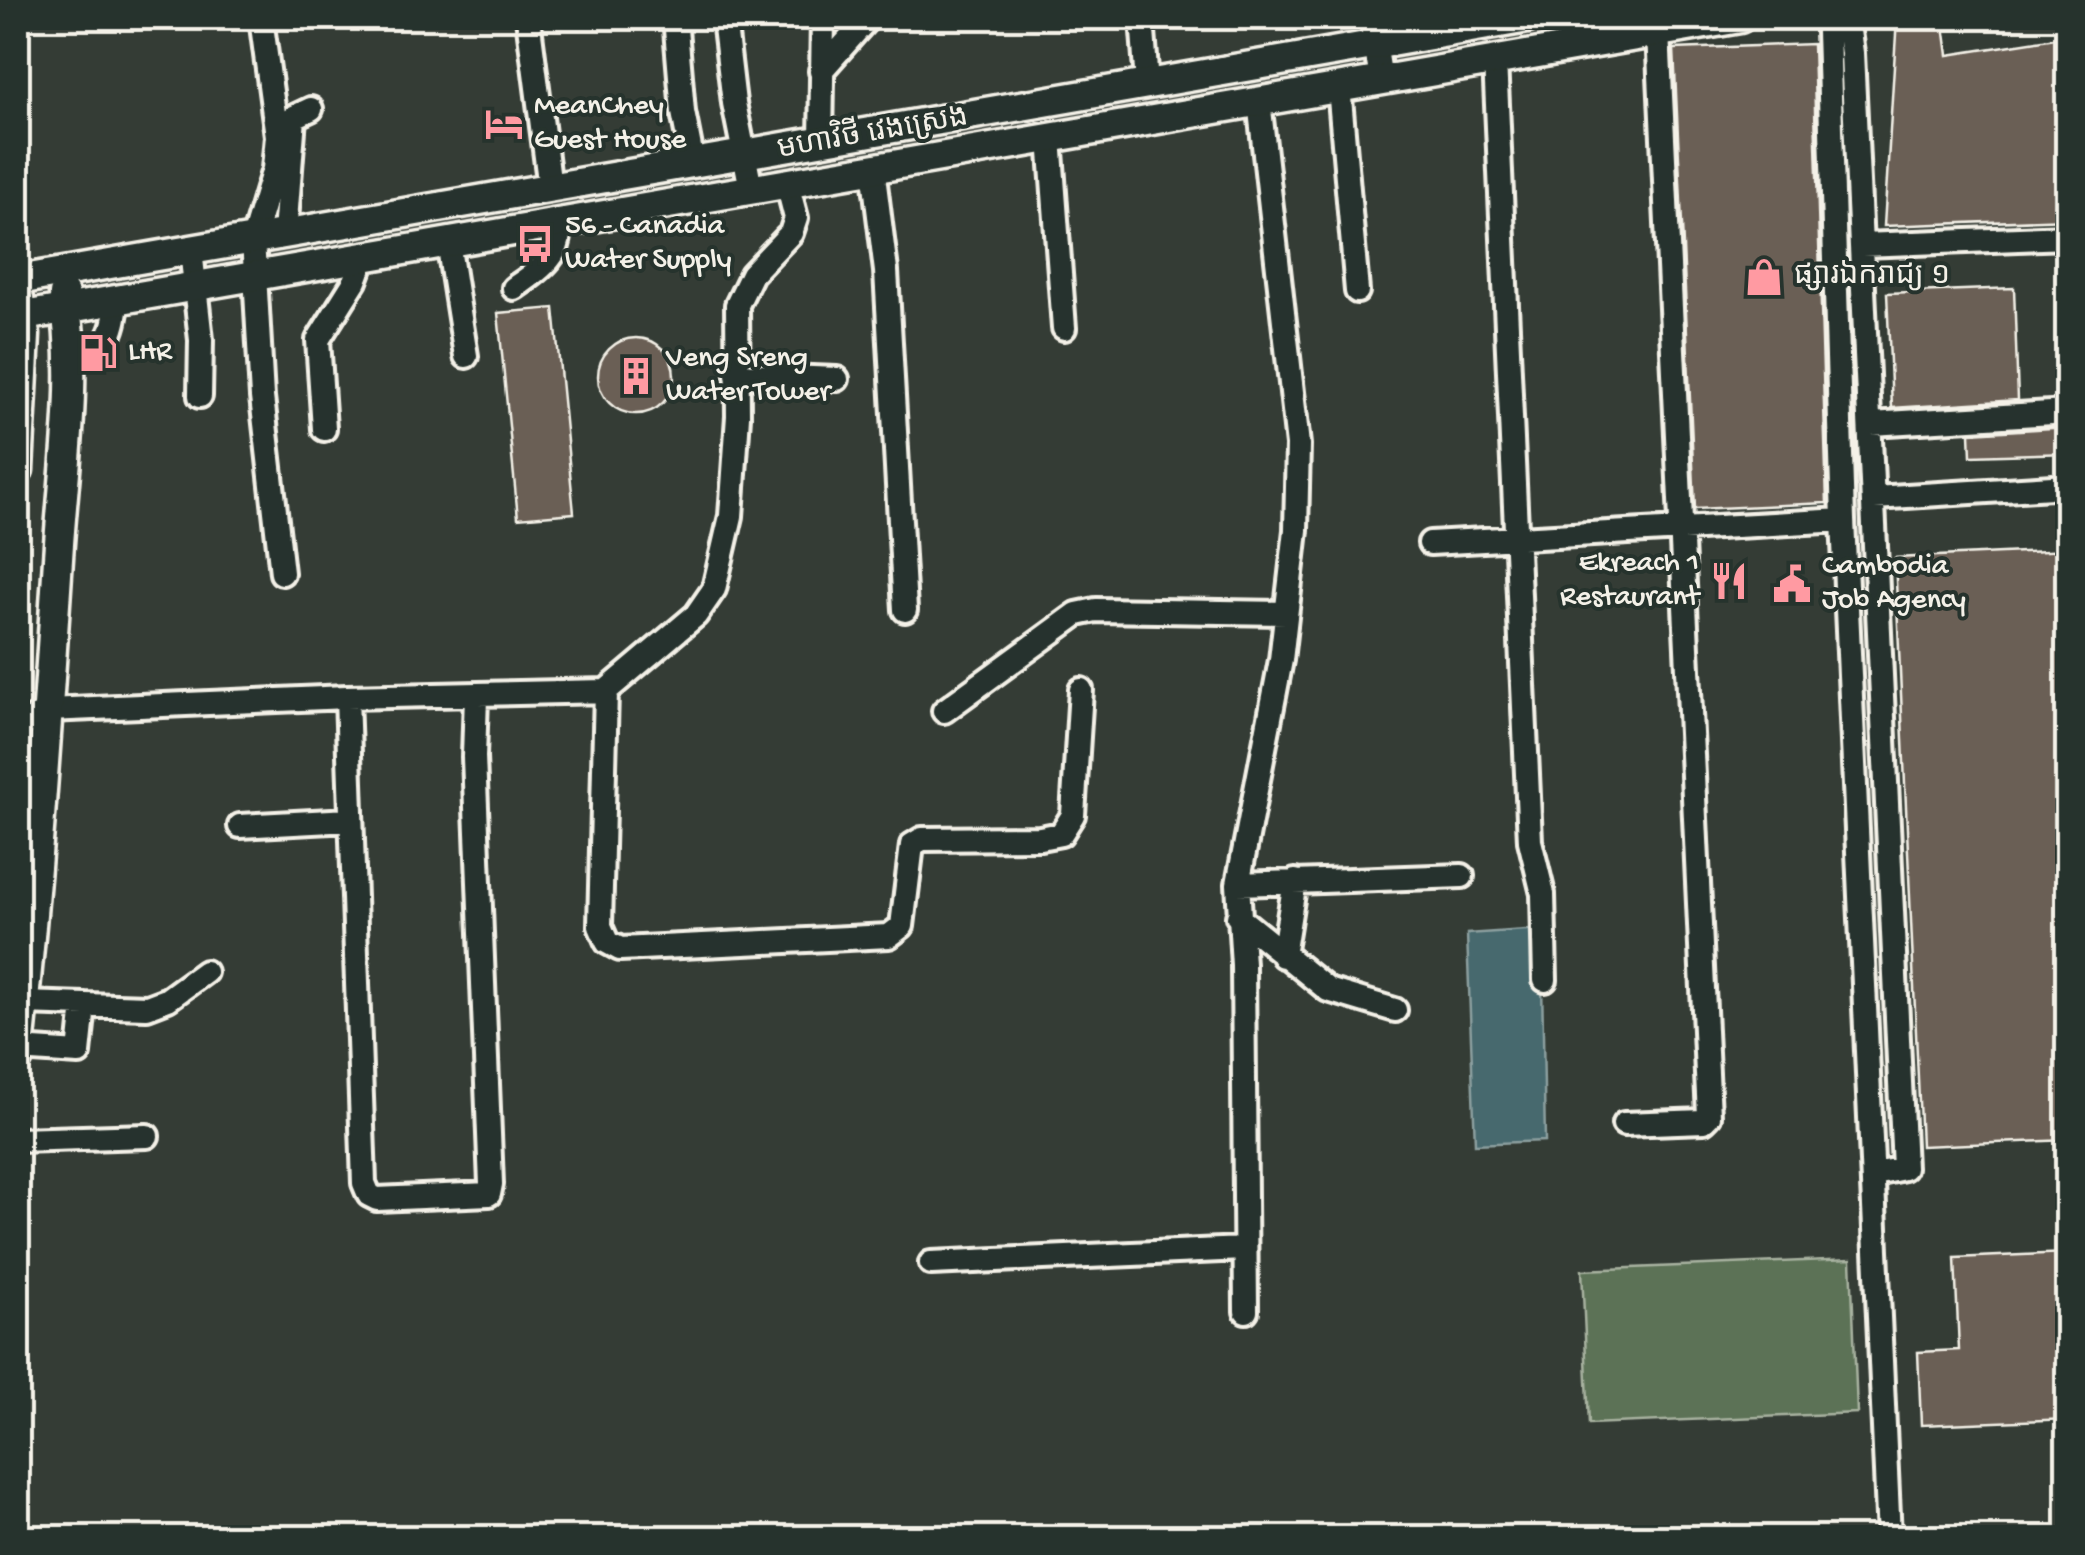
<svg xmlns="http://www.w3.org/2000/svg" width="2085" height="1555" font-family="'Gochi Hand','Noto Sans Khmer',sans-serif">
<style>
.green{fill:#5c7257;stroke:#a8b2a0;stroke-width:2.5}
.water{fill:#47696e;stroke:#8c9f9f;stroke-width:2.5}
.building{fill:#6a5f55;stroke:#f4f1e8;stroke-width:2.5}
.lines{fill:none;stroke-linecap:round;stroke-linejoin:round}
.minor-casing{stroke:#f4f1e8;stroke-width:30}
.major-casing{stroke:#f4f1e8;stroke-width:35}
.minor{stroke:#26332d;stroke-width:22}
.major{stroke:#26332d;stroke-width:28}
.labels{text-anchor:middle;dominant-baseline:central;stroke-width:8;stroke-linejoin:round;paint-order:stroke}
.poi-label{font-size:30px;fill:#f4f1e8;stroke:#26332d;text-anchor:start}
.street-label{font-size:30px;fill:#f4f1e8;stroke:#26332d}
</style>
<rect width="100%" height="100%" fill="#343c35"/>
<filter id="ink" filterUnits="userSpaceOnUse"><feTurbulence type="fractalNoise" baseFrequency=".01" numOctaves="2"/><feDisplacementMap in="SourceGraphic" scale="20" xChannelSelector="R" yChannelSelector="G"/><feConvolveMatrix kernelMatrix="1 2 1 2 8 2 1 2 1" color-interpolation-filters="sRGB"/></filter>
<g filter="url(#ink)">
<!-- green -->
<path class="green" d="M 1851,1259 L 1857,1413 L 1589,1424 L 1582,1270 Z"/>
<!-- water -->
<path class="water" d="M 1541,929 L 1545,1141 L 1475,1144 L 1467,934 Z"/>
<!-- building -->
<path class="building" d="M 1897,18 L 1943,18 L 1948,55 L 2068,36 L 2068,219 L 1884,226 Z
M 1813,44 L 1827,503 L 1695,509 L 1674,49 Z
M 2014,288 L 2018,400 L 1892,408 L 1887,293 Z
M 554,308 L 574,513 L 518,518 L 498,313 Z
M598 376a38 38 0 1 1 76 0a38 38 0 1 1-76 0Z
M 2068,427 L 2068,453 L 1971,456 L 1970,433 Z
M 2068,550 L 2068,1140 L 1921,1146 L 1895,558 Z
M 2068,1253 L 2068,1419 L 1921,1425 L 1918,1352 L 1959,1350 L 1955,1258 Z"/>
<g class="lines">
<!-- minor casing -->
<g class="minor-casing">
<path id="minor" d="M 261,18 L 277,136 L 274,169 L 253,239 L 262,397 L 282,573
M 528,18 L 550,188
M 683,18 L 676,29 L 683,112 L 693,163
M 724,18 L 734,103 L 751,189
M 1142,18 L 1147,84
M 1371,18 L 1381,80
M 1836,18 L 1828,31 L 1843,520 L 1889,1538
M 1836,18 L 1848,24 L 1852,53 L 1904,1168 L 1875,1174
M 1495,60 L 1530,841 L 1543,894 L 1545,980
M 821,71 L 868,18
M 1339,87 L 1357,291
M 1050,138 L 1064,328
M 821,141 L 823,18
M 873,168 L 886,271 L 905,610
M 787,183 L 796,218 L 791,233 L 752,274 L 737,305 L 738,416 L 731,516 L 714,589 L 696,615 L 606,691 L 600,926 L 607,942 L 620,949 L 889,936 L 902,926 L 912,845 L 922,839 L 1040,838 L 1061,834 L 1073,815 L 1081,690
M 285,234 L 294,117 L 311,109
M 448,242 L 466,356
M 1862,245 L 2068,237
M 191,250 L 201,340 L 200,396
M 514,288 C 537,272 565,255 558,223
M 70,356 C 110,349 112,338 118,299
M 737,375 L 837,379
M 1871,424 L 2068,412
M 324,429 L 318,340 L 355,281 L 364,257
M 1874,498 L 2068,486
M 1430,543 L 1843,520
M 347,697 L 606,691
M 944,711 L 1077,614 L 1096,610 L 1286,613
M 18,727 L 48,710 L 347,697 L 364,1183 L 369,1195 L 377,1199 L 489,1194 L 491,1184 L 474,757 L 476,696
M 240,826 L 350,820
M 1238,884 L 1462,876
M 1238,917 L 1328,990 L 1395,1010
M 1283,956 L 1295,881
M 23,1003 L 147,1007 L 168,999 L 205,972
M 18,1049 L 79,1053 L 84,1005
M 1624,1124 L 1704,1121 L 1709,1116 L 1658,32
M 18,1140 L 147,1136
M 931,1263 L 1243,1249
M 1246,1311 L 1243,965 L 1238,884 L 1281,660 L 1296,530 L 1298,445 L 1259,101"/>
</g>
<!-- major casing -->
<g class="major-casing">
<path id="major" d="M 18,280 L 1528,18
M 18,317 L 1740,18
M 18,470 L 25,335 L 19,299
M 18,1058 C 36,892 47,725 58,559 C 63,472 79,380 64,294"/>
</g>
<!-- minor -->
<use href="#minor" class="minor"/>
<!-- major -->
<use href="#major" class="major"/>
</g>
</g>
<!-- icons -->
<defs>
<g id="hotel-bare" transform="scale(3)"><path d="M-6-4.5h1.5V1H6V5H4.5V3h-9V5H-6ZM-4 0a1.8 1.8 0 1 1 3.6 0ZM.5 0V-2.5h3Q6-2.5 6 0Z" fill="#ff9aa2" stroke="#26332d" stroke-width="2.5" paint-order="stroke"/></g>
<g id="bus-bare" transform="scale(3)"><path d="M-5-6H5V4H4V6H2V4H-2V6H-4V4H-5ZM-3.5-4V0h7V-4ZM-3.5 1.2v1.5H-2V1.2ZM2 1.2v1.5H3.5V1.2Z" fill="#ff9aa2" stroke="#26332d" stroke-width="2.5" paint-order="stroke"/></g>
<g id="shop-bare" transform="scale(3)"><path d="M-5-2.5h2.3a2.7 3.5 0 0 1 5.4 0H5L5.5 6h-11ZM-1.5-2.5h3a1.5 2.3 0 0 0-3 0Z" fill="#ff9aa2" stroke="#26332d" stroke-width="2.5" paint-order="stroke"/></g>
<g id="fuel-bare" transform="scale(3)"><path d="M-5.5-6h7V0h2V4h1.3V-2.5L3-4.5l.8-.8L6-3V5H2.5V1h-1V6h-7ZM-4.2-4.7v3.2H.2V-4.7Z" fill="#ff9aa2" stroke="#26332d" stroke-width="2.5" paint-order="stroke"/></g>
<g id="building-bare" transform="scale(3)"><path d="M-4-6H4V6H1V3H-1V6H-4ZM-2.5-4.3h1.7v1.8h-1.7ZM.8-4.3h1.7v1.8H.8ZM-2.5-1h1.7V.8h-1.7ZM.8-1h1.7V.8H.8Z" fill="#ff9aa2" stroke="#26332d" stroke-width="2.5" paint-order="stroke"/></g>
<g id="restaurant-bare" transform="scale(3)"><path d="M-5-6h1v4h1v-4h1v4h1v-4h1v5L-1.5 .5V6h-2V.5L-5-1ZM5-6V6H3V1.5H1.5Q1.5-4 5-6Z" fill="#ff9aa2" stroke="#26332d" stroke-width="2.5" paint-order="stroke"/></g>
<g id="civic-bare" transform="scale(3)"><path d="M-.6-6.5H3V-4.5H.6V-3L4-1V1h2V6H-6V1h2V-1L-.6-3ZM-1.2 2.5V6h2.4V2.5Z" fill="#ff9aa2" stroke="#26332d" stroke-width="2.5" paint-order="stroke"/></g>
</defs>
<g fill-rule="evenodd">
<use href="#hotel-bare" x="504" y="124"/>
<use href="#bus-bare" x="535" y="244"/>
<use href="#shop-bare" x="1764" y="277"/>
<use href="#fuel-bare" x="98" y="353"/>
<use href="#building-bare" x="636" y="376"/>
<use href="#restaurant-bare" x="1729" y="581"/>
<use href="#civic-bare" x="1792" y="584"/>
</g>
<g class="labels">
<!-- poi labels -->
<g class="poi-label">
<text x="534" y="107">MeanChey<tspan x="534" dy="34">Guest House</tspan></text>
<text x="565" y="227">56 - Canadia<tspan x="565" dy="34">Water Supply</tspan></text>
<text x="1794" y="277">ផ្សារឯករាជ្យ ១</text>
<text x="128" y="353">LHR</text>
<text x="666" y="359">Veng Sreng<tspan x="666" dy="34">Water Tower</tspan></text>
<text x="1699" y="564" text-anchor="end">Ekreach 1<tspan x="1699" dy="34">Restaurant</tspan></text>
<text x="1822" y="567">Cambodia<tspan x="1822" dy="34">Job Agency</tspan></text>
</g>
<!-- street labels -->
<g class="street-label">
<text transform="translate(873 135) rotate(-10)">មហាវិថី វេងស្រេង</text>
</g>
</g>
<!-- margin -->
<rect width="2085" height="1555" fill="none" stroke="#26332d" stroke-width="60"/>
<rect x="30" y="30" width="2025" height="1495" fill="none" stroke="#f4f1e8" stroke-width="4" filter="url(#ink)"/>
</svg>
